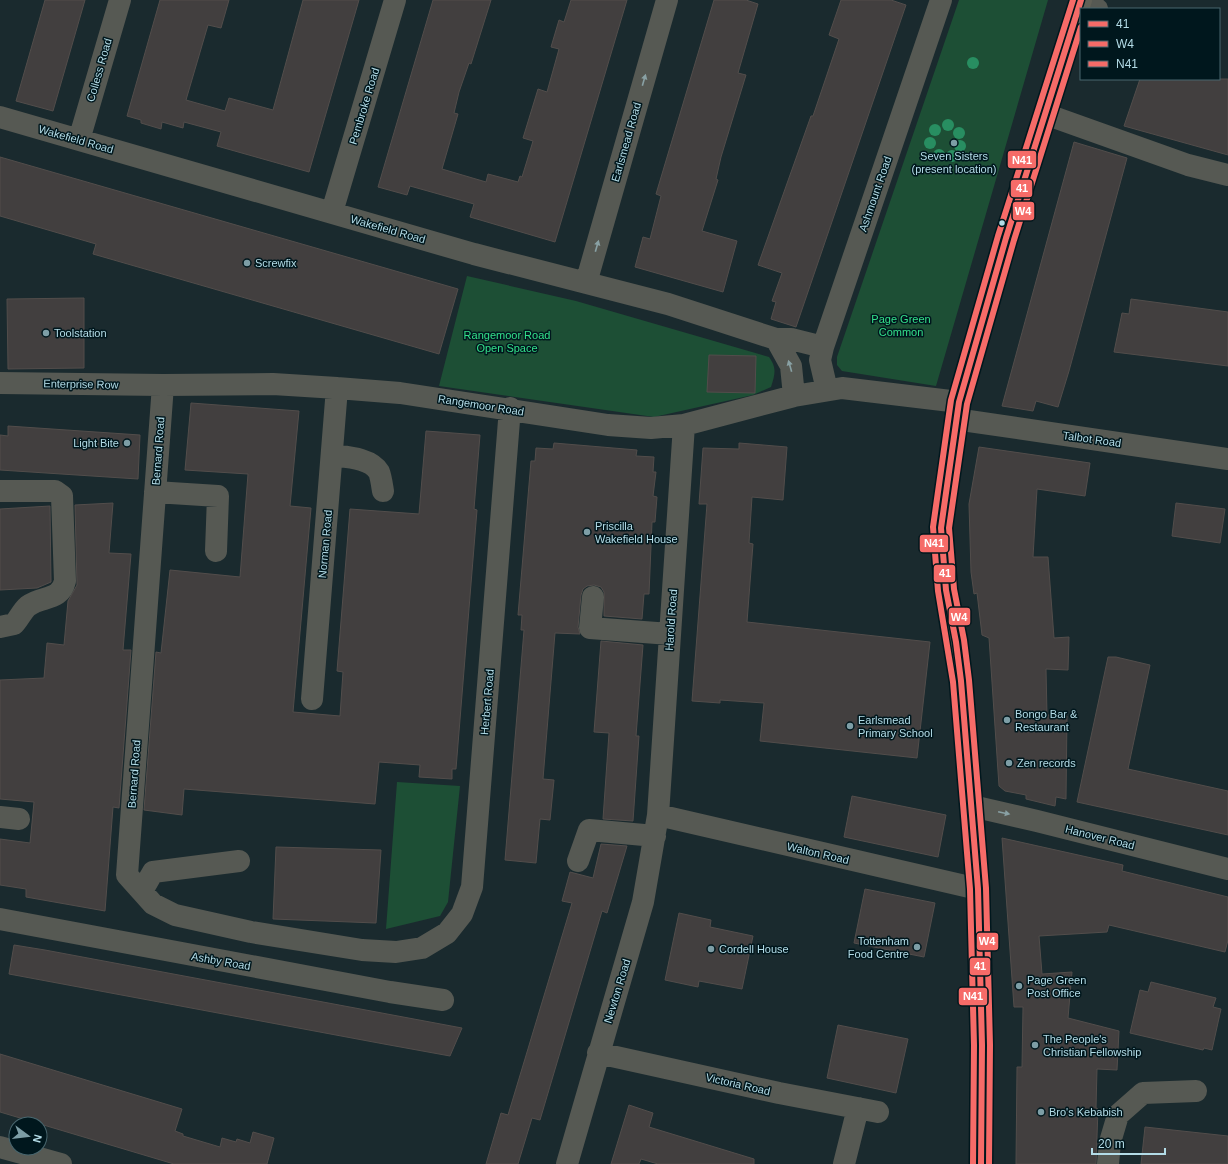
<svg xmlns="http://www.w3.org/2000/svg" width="1228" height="1164" font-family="Arial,sans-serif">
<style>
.green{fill:#1d4f35}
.building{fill:#423f3f;stroke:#524d4b}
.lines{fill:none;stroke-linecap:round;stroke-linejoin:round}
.minor{stroke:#565953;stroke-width:22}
.major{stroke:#616157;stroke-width:22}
.bus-1-casing{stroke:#00171d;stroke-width:9}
.bus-2-casing{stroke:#00171d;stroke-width:9}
.bus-3-casing{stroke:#00171d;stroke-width:9}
.bus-1{stroke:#f66b68;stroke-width:6}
.bus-2{stroke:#f66b68;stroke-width:6}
.bus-3{stroke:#f66b68;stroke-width:6}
.tree{fill:#288e61}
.oneway{fill:#89a1a4}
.poi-dot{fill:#7d9ea6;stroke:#00171d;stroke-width:1.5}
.bus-dot{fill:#b3dce7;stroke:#00171d;stroke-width:1.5}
.labels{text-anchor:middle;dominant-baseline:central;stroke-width:3;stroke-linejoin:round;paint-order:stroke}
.street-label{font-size:11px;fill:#b3dce7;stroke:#00171d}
.poi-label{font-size:11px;fill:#b3dce7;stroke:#00171d;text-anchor:start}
.park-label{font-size:11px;fill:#33e08a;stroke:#00171d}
.line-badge{stroke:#00171d;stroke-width:1.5}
.badge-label{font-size:11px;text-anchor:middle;font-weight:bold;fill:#fff}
</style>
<rect width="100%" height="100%" fill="#1a2a2e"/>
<!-- green -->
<path class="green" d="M 959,0 L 1048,0 L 936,386 L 842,371 L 837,365 L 837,357 Z
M 467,276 L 576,301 L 769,357 C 777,368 775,374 771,387 L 753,395 L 654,417 L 439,386 Z
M 397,782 L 460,786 L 448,902 L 440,916 L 386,929 Z"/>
<!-- building -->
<path class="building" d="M 45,0 L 85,0 L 53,111 L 16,101 Z
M 160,0 L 229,0 L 221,28 L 208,25 L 186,100 L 225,111 L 229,98 L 273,110 L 303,0 L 359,0 L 309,172 L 217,146 L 221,132 L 184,122 L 183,128 L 162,122 L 161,129 L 141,123 L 141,120 L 127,116 Z
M 433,0 L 491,0 L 471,64 L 469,63 L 459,92 L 454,113 L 458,114 L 442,169 L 486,182 L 488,174 L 518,182 L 520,176 L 522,177 L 533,141 L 523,138 L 538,89 L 547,92 L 559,49 L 551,47 L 559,20 L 564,22 L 571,0 L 627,0 L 555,242 L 470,217 L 474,204 L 410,186 L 407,195 L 378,187 Z
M 714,0 L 746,0 L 758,4 L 738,73 L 746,75 L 721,157 L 716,179 L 718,180 L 702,231 L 737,241 L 723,292 L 635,267 L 643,237 L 650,239 L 661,196 L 656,194 Z
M 841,0 L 891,0 L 906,5 L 796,327 L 771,319 L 776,302 L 772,301 L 782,273 L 758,265 L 811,116 L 813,116 L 839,39 L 829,35 Z
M 1140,79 L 1228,79 L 1228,155 L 1124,126 Z
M 1074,142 L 1127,158 L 1069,371 L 1058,407 L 1036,401 L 1033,411 L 1002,406 Z
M 0,157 L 458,289 L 439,354 L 93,254 L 96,244 L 0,216 Z
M 84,298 L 84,368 L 8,369 L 7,299 Z
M 1131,299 L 1228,312 L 1228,366 L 1114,352 L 1122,313 L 1129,314 Z
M 709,355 L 756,356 L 755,393 L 707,392 Z
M 191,403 L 299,411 L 290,506 L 311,508 L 293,712 L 340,716 L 343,672 L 337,671 L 350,509 L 419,514 L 426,431 L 480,435 L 474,509 L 477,510 L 456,769 L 452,769 L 452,779 L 419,777 L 420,765 L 379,762 L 375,804 L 184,789 L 182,815 L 144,810 L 156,652 L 161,653 L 170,570 L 240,577 L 248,474 L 185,470 Z
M 8,426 L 140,435 L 138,479 L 0,470 L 0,435 L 8,436 Z
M 554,443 L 637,450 L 636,456 L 654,457 L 653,472 L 656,472 L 653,496 L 657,497 L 655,522 L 652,522 L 649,594 L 644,594 L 642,619 L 604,616 L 604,592 L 601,587 L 594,585 L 587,586 L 583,589 L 581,595 L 578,627 L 580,634 L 555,633 L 543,779 L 554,780 L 550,820 L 540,819 L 536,863 L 505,860 L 524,630 L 521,630 L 522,615 L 518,615 L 531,461 L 535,461 L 536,448 L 553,449 Z
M 739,443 L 787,447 L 783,500 L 752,497 L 749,543 L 753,544 L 747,622 L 930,642 L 917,758 L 760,741 L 764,703 L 720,700 L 720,703 L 692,701 L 707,504 L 699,504 L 703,448 L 739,449 Z
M 979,447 L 1090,463 L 1085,496 L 1037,489 L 1033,557 L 1048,557 L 1054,638 L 1069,637 L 1068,670 L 1046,669 L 1047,715 L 1067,716 L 1066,799 L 1056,797 L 1055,806 L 1026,799 L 1026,795 L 1005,791 L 999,786 L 989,638 L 982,635 L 977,593 L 974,594 L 971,572 L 969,504 Z
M 113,503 L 109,553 L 131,554 L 123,650 L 131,650 L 119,808 L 113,807 L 105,911 L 26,897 L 26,889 L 0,885 L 0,839 L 30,843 L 34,802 L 0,799 L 0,680 L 44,678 L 47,643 L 64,645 L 68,601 L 77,585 L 75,505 Z
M 1176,503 L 1225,509 L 1220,543 L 1172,536 Z
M 50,506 L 51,582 L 37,588 L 0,590 L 0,509 Z
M 601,641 L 643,645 L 636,736 L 639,736 L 633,821 L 603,819 L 609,733 L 594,732 Z
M 1108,657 L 1116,657 L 1150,665 L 1128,769 L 1228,791 L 1228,835 L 1077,802 Z
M 852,796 L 946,815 L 938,857 L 844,837 Z
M 1002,838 L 1123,865 L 1122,871 L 1228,897 L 1228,940 L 1225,952 L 1109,925 L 1107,932 L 1039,936 L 1042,974 L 1072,972 L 1068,1018 L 1119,1031 L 1117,1070 L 1097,1069 L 1096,1108 L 1098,1109 L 1096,1164 L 1016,1164 L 1017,1067 L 1022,1067 L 1023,1007 L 1014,1007 Z
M 601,844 L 627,846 L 607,913 L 602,911 L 540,1120 L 532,1118 L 518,1164 L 486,1164 L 501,1113 L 508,1115 L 572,903 L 562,901 L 570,872 L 593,878 Z
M 276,847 L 381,850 L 376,923 L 273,919 Z
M 865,889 L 935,903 L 924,957 L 854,943 Z
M 679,913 L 711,920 L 710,927 L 753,936 L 742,989 L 699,981 L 698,987 L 665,980 Z
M 14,945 L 45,950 L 462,1028 L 450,1056 L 384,1044 L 9,974 Z
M 1151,982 L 1216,998 L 1213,1007 L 1221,1009 L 1212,1050 L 1204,1048 L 1203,1050 L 1130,1033 L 1140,990 L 1148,992 Z
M 838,1025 L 908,1039 L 896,1093 L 827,1078 Z
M 0,1054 L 182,1109 L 175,1131 L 183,1134 L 183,1136 L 220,1147 L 222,1138 L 236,1142 L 237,1139 L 250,1143 L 253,1132 L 274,1138 L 267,1164 L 174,1164 L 0,1112 Z
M 629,1105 L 653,1113 L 649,1127 L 754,1159 L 754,1164 L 658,1164 L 641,1159 L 639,1164 L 611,1164 Z
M 1145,1127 L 1228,1136 L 1228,1164 L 1141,1164 Z"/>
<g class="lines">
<!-- minor -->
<path class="minor" d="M 1081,0 L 1097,9
M 1045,114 L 1188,165 L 1228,175
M 0,117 L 474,254 L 668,304 L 776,339 L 791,339 L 823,347
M 79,140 L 120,0
M 332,212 L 395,0
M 586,283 L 667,0
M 776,339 L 791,366 L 794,396
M 0,383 L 163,385 L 273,384 L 337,388 L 400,393 L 608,425 L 651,428 L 684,425 L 794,396 L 842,388 L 959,402
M 163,385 L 127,875 L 153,904 L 175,915 L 251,932 L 362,950 L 396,952 L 422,948 L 447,933 L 462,914 L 472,887 L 510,408
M 827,390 L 820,360 L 823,347 L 941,0
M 955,419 L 1228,459
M 332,455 C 346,457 371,458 379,472 C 381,477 382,485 383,491
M 0,491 L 55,491 L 62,496 L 65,581 C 60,602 42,595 28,606 C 22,611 19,619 14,624 L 0,627
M 155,492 L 218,496 L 216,551
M 593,597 L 590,628 L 670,634
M 312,699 L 337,388
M 972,806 L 1037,821 L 1228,869
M 658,815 L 978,889
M 0,817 L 19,819
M 578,861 L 589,830 L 655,836
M 142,891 L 153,872 L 239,861
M 0,919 L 390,992 L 443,1000
M 598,1053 L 779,1093 L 878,1112
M 0,1147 L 61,1164
M 567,1164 L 643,902 L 658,815 L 684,425
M 844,1164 L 858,1108
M 1108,1164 L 1110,1142 L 1118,1115 L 1143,1093 L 1196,1091"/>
<!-- major -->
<path class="major" d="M 981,1164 L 982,1045 L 978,889 L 961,681 L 956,642 L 946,590 L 941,528 L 948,472 L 959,402 L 1006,238 L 1081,0"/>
<!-- bus-1 casing -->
<g class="bus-1-casing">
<path id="bus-1" d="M 981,1164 L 982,1045 L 978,889 L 961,681 L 956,642 L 946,590 L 941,528 L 959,402 L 1006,238 L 1081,0"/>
</g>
<!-- bus-2 casing -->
<g class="bus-2-casing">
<path id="bus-2" d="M 989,1164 L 990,1045 L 986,888 L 969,680 L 964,640 L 954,589 L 949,528 L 967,404 L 1014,240 L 1081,27"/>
</g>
<!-- bus-3 casing -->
<g class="bus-3-casing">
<path id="bus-3" d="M 973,1164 L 974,1045 L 970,889 L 953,682 L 938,591 L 933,527 L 951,400 L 998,236 L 1073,0"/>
</g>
<!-- bus-1 -->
<use href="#bus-1" class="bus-1"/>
<!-- bus-2 -->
<use href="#bus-2" class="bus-2"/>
<!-- bus-3 -->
<use href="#bus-3" class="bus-3"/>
</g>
<!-- trees -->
<g class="tree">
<circle cx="973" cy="63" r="6"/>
<circle cx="948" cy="125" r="6"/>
<circle cx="935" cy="130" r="6"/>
<circle cx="959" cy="133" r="6"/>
<circle cx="930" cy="143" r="6"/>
<circle cx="960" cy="146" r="6"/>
<circle cx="939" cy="155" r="6"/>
<circle cx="952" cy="156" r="6"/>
</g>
<!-- one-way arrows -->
<defs><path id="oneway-solid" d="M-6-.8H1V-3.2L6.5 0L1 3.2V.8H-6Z"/></defs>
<g class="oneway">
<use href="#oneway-solid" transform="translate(644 80) rotate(-74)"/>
<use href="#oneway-solid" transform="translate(597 246) rotate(-74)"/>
<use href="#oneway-solid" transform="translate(790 366) rotate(-106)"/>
<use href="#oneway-solid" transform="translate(1004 813) rotate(12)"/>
</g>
<!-- markers -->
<g class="poi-dot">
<circle cx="954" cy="143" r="4"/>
<circle cx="247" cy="263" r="4"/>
<circle cx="46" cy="333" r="4"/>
<circle cx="127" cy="443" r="4"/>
<circle cx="587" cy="532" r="4"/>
<circle cx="1007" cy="720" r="4"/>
<circle cx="850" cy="726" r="4"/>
<circle cx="1009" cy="763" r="4"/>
<circle cx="917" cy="947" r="4"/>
<circle cx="711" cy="949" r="4"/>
<circle cx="1019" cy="986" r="4"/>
<circle cx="1035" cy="1045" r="4"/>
<circle cx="1041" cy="1112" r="4"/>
</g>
<circle class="bus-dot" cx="1002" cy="223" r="3.5"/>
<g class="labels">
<!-- street labels -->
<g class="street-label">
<text transform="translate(99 70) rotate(-74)">Colless Road</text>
<text transform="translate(364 106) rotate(-73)">Pembroke Road</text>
<text transform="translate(76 139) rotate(16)">Wakefield Road</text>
<text transform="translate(626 142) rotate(-74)">Earlsmead Road</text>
<text transform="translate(875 194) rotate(-71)">Ashmount Road</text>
<text transform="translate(388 229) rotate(16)">Wakefield Road</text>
<text transform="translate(81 384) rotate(1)">Enterprise Row</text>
<text transform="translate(481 405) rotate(9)">Rangemoor Road</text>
<text transform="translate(1092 439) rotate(8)">Talbot Road</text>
<text transform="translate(158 451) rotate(-86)">Bernard Road</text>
<text transform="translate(325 544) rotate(-85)">Norman Road</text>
<text transform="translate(671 620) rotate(-86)">Harold Road</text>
<text transform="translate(487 702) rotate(-85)">Herbert Road</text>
<text transform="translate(134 774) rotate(-86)">Bernard Road</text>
<text transform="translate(1100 837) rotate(14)">Hanover Road</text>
<text transform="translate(818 853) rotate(13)">Walton Road</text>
<text transform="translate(221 961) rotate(10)">Ashby Road</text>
<text transform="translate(617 991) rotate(-73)">Newton Road</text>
<text transform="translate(738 1084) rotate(13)">Victoria Road</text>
</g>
<!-- poi labels -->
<g class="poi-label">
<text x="954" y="156" text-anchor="middle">Seven Sisters<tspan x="954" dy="13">(present location)</tspan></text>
<text x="255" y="263">Screwfix</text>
<text x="54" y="333">Toolstation</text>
<text x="119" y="443" text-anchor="end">Light Bite</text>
<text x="595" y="526">Priscilla<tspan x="595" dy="13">Wakefield House</tspan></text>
<text x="1015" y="714">Bongo Bar &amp;<tspan x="1015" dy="13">Restaurant</tspan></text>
<text x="858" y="720">Earlsmead<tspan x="858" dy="13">Primary School</tspan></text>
<text x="1017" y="763">Zen records</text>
<text x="909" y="941" text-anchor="end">Tottenham<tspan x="909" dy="13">Food Centre</tspan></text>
<text x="719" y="949">Cordell House</text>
<text x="1027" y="980">Page Green<tspan x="1027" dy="13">Post Office</tspan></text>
<text x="1043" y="1039">The People's<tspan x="1043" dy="13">Christian Fellowship</tspan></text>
<text x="1049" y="1112">Bro's Kebabish</text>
</g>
<!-- park labels -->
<g class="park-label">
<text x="901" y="319">Page Green<tspan x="901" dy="13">Common</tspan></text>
<text x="507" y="335">Rangemoor Road<tspan x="507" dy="13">Open Space</tspan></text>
</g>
</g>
<g class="line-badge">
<rect x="1007" y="150" width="30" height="19" rx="4" fill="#f66b68"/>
<rect x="1010" y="179" width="23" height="19" rx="4" fill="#f66b68"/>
<rect x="1012" y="201" width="23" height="20" rx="4" fill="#f66b68"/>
<rect x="919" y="534" width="30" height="19" rx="4" fill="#f66b68"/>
<rect x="933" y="564" width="23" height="19" rx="4" fill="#f66b68"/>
<rect x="948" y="607" width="23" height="19" rx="4" fill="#f66b68"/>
<rect x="976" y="932" width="23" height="19" rx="4" fill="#f66b68"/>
<rect x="969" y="957" width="22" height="19" rx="4" fill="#f66b68"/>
<rect x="958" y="987" width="30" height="19" rx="4" fill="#f66b68"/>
</g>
<g class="badge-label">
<text x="1022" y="164">N41</text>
<text x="1022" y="192">41</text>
<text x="1023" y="215">W4</text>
<text x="934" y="547">N41</text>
<text x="945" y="577">41</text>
<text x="959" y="621">W4</text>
<text x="987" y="945">W4</text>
<text x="980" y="970">41</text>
<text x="973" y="1000">N41</text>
</g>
<!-- legend -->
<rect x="1080" y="8" width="140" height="72" fill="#00171d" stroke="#48666e"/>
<rect x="1088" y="21" width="20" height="6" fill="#f66b68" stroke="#48666e"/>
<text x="1116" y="28" font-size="12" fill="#b3dce7">41</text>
<rect x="1088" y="41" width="20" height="6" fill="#f66b68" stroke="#48666e"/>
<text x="1116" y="48" font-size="12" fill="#b3dce7">W4</text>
<rect x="1088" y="61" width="20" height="6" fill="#f66b68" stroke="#48666e"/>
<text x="1116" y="68" font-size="12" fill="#b3dce7">N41</text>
<!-- north arrow -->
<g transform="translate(28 1136) rotate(105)"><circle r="19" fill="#00171d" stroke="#48666e"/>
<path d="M0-3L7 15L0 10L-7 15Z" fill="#7d9ea6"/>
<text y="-6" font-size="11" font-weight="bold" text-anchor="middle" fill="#b3dce7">N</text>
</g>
<!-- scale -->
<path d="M1092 1148v6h73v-6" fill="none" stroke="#b3dce7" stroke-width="2"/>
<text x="1098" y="1148" font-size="12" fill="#b3dce7" stroke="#00171d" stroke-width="3" paint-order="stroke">20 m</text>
</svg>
